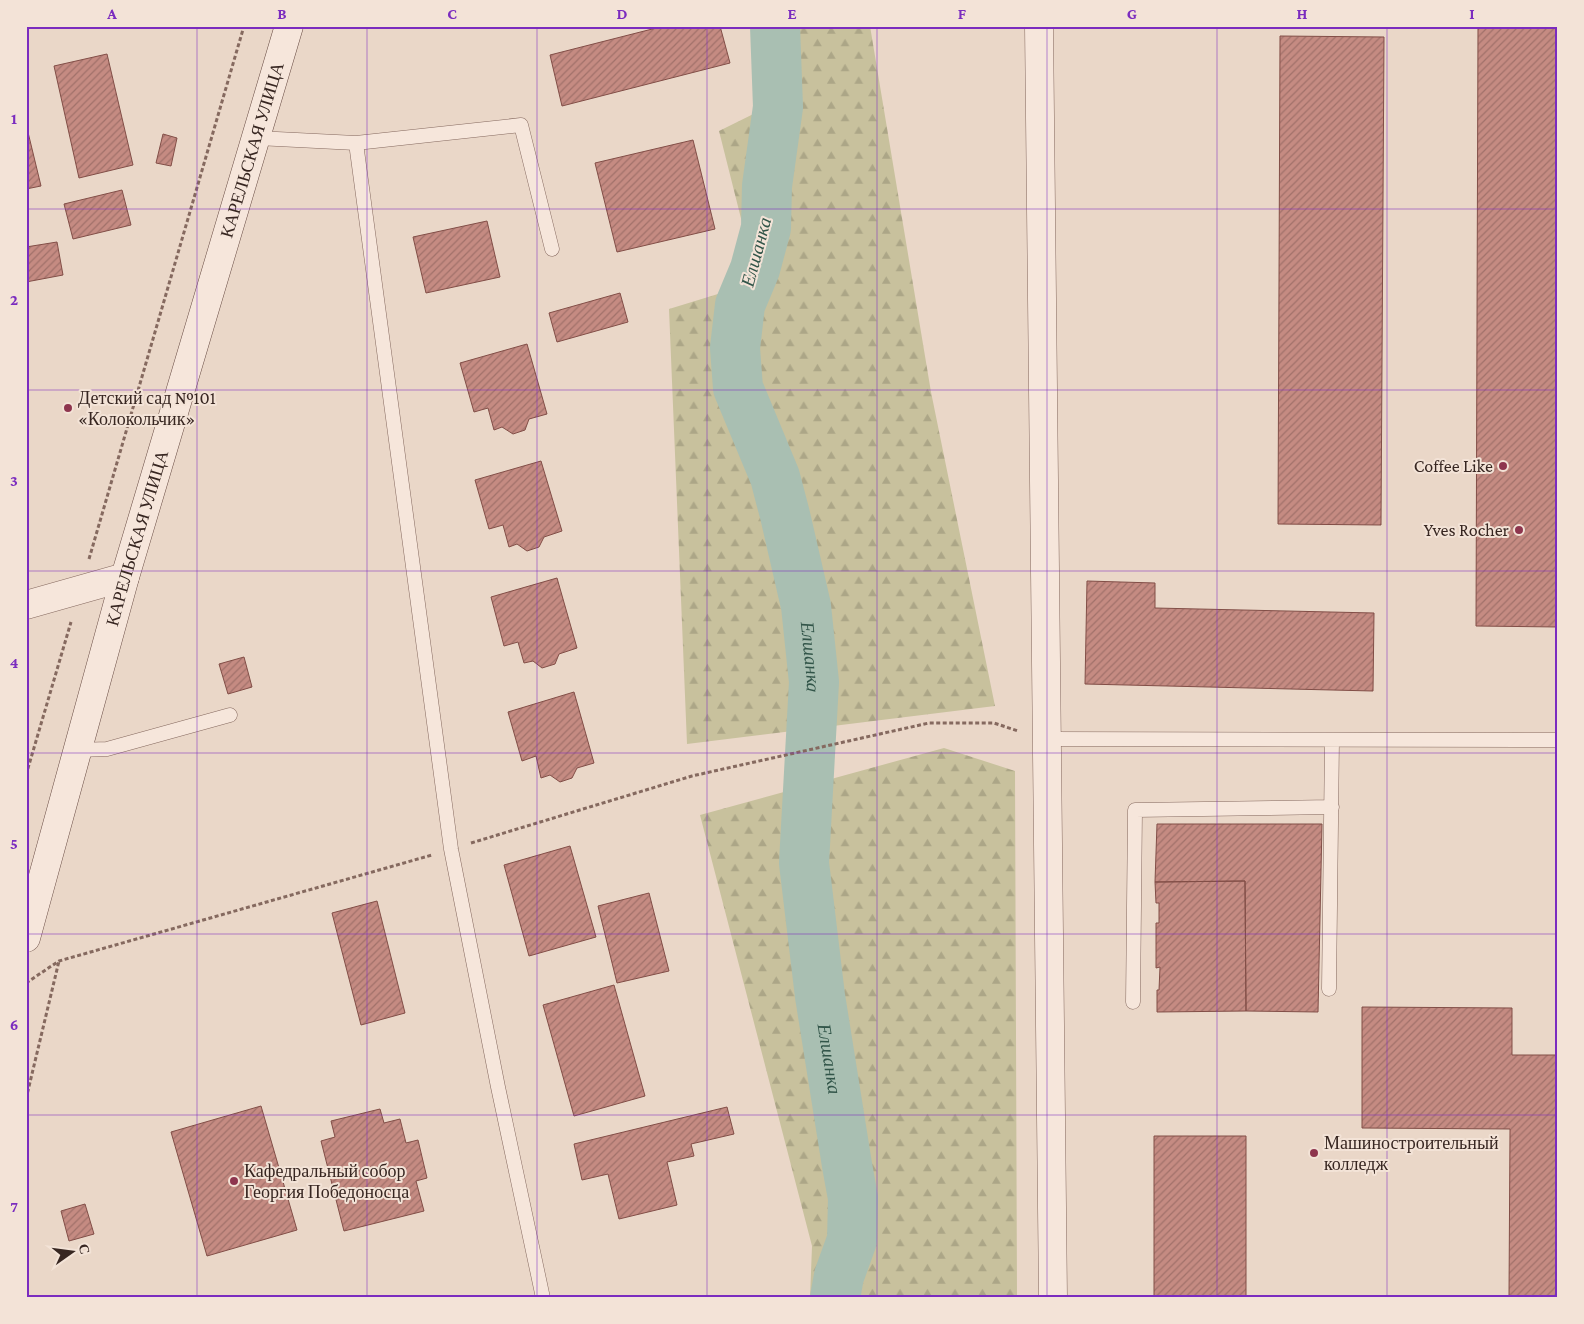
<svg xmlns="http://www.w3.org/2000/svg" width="1584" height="1324" font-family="'Crimson Pro',serif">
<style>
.forest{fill:url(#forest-firs)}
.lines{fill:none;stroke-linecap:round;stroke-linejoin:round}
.river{stroke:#a9bfb2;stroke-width:50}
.building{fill:url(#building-hatch);stroke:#824e47}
.lane-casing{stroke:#85695f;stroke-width:15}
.street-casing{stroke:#85695f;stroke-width:29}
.secondary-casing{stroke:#674a42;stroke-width:29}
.path{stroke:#85695f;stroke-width:3;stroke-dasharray:4 2.5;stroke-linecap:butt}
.lane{stroke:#f6e6db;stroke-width:14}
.street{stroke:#f6e6db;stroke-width:28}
.secondary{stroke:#f6e6db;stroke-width:28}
.grid{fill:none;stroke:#7b2cbf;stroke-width:1;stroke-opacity:0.55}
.poi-dot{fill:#8e354e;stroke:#f3e3d7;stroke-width:2}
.labels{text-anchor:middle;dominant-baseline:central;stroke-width:4;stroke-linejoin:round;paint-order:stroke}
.street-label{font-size:18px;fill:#372621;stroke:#f3e3d7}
.poi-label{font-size:18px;fill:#372621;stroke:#f3e3d7;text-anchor:start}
.water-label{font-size:19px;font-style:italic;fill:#325549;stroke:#f3e3d7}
.neatline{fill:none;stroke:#7b2cbf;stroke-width:2}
.grid-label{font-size:16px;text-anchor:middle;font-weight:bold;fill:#7b2cbf}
</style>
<defs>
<pattern id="forest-firs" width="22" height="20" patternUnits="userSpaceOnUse" patternTransform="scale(1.25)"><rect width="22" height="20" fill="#c8c19d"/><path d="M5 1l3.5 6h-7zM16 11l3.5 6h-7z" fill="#aca687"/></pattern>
<pattern id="building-hatch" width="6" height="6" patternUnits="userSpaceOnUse" patternTransform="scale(1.25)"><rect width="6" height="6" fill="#c58b82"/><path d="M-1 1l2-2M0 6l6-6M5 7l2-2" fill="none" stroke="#a1716a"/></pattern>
</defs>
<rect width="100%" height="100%" fill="#ead7c8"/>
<!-- forest -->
<path class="forest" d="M 795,26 L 870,26 L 931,392 L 995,706 L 687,744 L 669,309 L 757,282 L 719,131 L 794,94 Z
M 944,748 L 1015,771 L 1017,1298 L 810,1298 L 812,1246 L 700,815 Z"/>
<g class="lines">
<!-- river -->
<path class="river" id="s1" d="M 775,26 L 778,107 L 767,186 L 766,228 L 755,269 L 740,305 L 735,348 L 738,388 L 775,477 L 785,515 L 806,606 L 814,682 L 804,863 L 820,996 L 847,1165 L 853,1198 L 852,1240 L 839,1276 L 835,1298"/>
</g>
<!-- building -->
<path class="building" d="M 664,26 L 720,26 L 730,63 L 562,106 L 550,55 Z
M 1478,26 L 1558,26 L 1558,627 L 1476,626 Z
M 1280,36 L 1384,37 L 1381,525 L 1278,524 Z
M 107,54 L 133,165 L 79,178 L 54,66 Z
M 26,124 L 41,186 L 26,189 Z
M 163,134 L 177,138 L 171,166 L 156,163 Z
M 693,140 L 715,229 L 617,252 L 595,163 Z
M 122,190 L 131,225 L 73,239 L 64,204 Z
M 487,221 L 500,277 L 426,293 L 413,237 Z
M 57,242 L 63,275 L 26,282 L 26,247 Z
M 620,293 L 628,322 L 557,342 L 549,313 Z
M 527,344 L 547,414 L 529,419 L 525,430 L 513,434 L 502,427 L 494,430 L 488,408 L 474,412 L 460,363 Z
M 541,461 L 562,531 L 544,537 L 539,547 L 527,551 L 517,544 L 509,547 L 503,525 L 489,529 L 475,480 Z
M 557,578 L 577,648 L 559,654 L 555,664 L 542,668 L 533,661 L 524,663 L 518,642 L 504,646 L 491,597 Z
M 1087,581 L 1155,583 L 1155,608 L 1374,613 L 1373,691 L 1085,684 Z
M 244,657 L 252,687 L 228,694 L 219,664 Z
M 574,692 L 594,763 L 577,768 L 572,778 L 560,782 L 550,775 L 541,778 L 536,756 L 522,761 L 508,712 Z
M 1157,824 L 1322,824 L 1318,1012 L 1246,1011 L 1245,881 L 1155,882 Z
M 570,846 L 596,937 L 529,956 L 504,865 Z
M 1245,881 L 1246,1011 L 1157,1012 L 1157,990 L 1159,990 L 1160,967 L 1156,968 L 1156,923 L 1159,923 L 1159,903 L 1156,903 L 1155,882 Z
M 649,893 L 669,971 L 617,983 L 598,906 Z
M 377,901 L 405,1013 L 361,1025 L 332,913 Z
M 614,985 L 645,1096 L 574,1116 L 543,1005 Z
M 1362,1007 L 1512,1008 L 1512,1055 L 1558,1055 L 1558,1298 L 1509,1298 L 1510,1129 L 1362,1128 Z
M 261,1106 L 297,1230 L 207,1256 L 171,1132 Z
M 727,1107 L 734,1134 L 691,1144 L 694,1156 L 667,1162 L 677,1205 L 619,1219 L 608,1174 L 582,1180 L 574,1144 Z
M 380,1109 L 384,1123 L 400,1119 L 406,1143 L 418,1140 L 427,1178 L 416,1181 L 424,1211 L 344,1231 L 321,1141 L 335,1137 L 331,1121 Z
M 1154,1136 L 1246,1136 L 1246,1298 L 1154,1298 Z
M 85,1204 L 94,1234 L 69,1241 L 61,1211 Z"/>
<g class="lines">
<!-- lane casing -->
<g class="lane-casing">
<path id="lane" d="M 257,138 L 356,143 L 521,125 L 552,249
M 356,143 L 451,849 L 498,1087 L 543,1298
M 1047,739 L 1558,740
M 78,750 L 107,749 L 230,715
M 1329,989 L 1332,740
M 1133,1002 L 1135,810 L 1332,807"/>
</g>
<!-- street casing -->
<g class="street-casing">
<path id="street" d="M 1039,26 L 1053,1298
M 26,605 L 125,577"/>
</g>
<!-- secondary casing -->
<g class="secondary-casing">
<g id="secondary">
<path id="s2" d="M 26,938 L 125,577 L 289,26"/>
</g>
</g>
<!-- path -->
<path class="path" d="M 89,559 L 244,26
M 26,775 L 71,622
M 471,843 L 692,776 L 929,723 L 994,723 L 1018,731
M 26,983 L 59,961 L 432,855
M 26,1099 L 59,961"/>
<!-- lane -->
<use href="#lane" class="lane"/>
<!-- street -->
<use href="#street" class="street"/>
<!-- secondary -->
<use href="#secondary" class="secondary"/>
</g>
<!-- grid -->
<path class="grid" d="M 197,26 L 197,1298M 367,26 L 367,1298M 537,26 L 537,1298M 707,26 L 707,1298M 877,26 L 877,1298M 1047,26 L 1047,1298M 1217,26 L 1217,1298M 1387,26 L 1387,1298M 26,209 L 1558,209M 26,390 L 1558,390M 26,571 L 1558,571M 26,753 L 1558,753M 26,934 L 1558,934M 26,1115 L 1558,1115"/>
<!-- markers -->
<g class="poi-dot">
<circle cx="68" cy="408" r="5"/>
<circle cx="1503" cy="466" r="5"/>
<circle cx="1519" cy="530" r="5"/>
<circle cx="1314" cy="1153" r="5"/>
<circle cx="234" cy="1181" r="5"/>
</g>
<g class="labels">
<!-- street labels -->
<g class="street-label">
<text stroke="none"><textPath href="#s2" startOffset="820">КАРЕЛЬСКАЯ УЛИЦА</textPath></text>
<text stroke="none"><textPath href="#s2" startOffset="415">КАРЕЛЬСКАЯ УЛИЦА</textPath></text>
</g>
<!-- poi labels -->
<g class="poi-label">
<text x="78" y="398">Детский сад №101<tspan x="78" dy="21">«Колокольчик»</tspan></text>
<text x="1493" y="466" text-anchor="end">Coffee Like</text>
<text x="1509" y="530" text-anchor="end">Yves Rocher</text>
<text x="1324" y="1143">Машиностроительный<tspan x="1324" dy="21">колледж</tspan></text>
<text x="244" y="1171">Кафедральный собор<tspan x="244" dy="21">Георгия Победоносца</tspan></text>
</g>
<!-- water labels -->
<g class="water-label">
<text transform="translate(756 252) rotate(-75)">Елшанка</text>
<text stroke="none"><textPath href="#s1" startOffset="648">Елшанка</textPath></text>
<text stroke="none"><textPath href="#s1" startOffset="1052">Елшанка</textPath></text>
</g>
</g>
<!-- border -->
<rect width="1584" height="1324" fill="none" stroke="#f3e3d7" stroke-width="55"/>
<!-- north arrow -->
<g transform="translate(72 1252) rotate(76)" stroke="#f3e3d7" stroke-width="4" paint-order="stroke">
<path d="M0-4L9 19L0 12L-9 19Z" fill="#372621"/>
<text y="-8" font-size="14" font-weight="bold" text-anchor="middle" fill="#372621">С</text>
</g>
<rect x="28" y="28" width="1528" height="1268" class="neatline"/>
<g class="grid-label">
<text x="112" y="19">A</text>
<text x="282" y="19">B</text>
<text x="452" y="19">C</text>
<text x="622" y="19">D</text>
<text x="792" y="19">E</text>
<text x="962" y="19">F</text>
<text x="1132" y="19">G</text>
<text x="1302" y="19">H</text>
<text x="1472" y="19">I</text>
<text x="14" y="124">1</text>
<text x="14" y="305">2</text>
<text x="14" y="486">3</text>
<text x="14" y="668">4</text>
<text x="14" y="849">5</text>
<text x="14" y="1030">6</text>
<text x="14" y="1212">7</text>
</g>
</svg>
